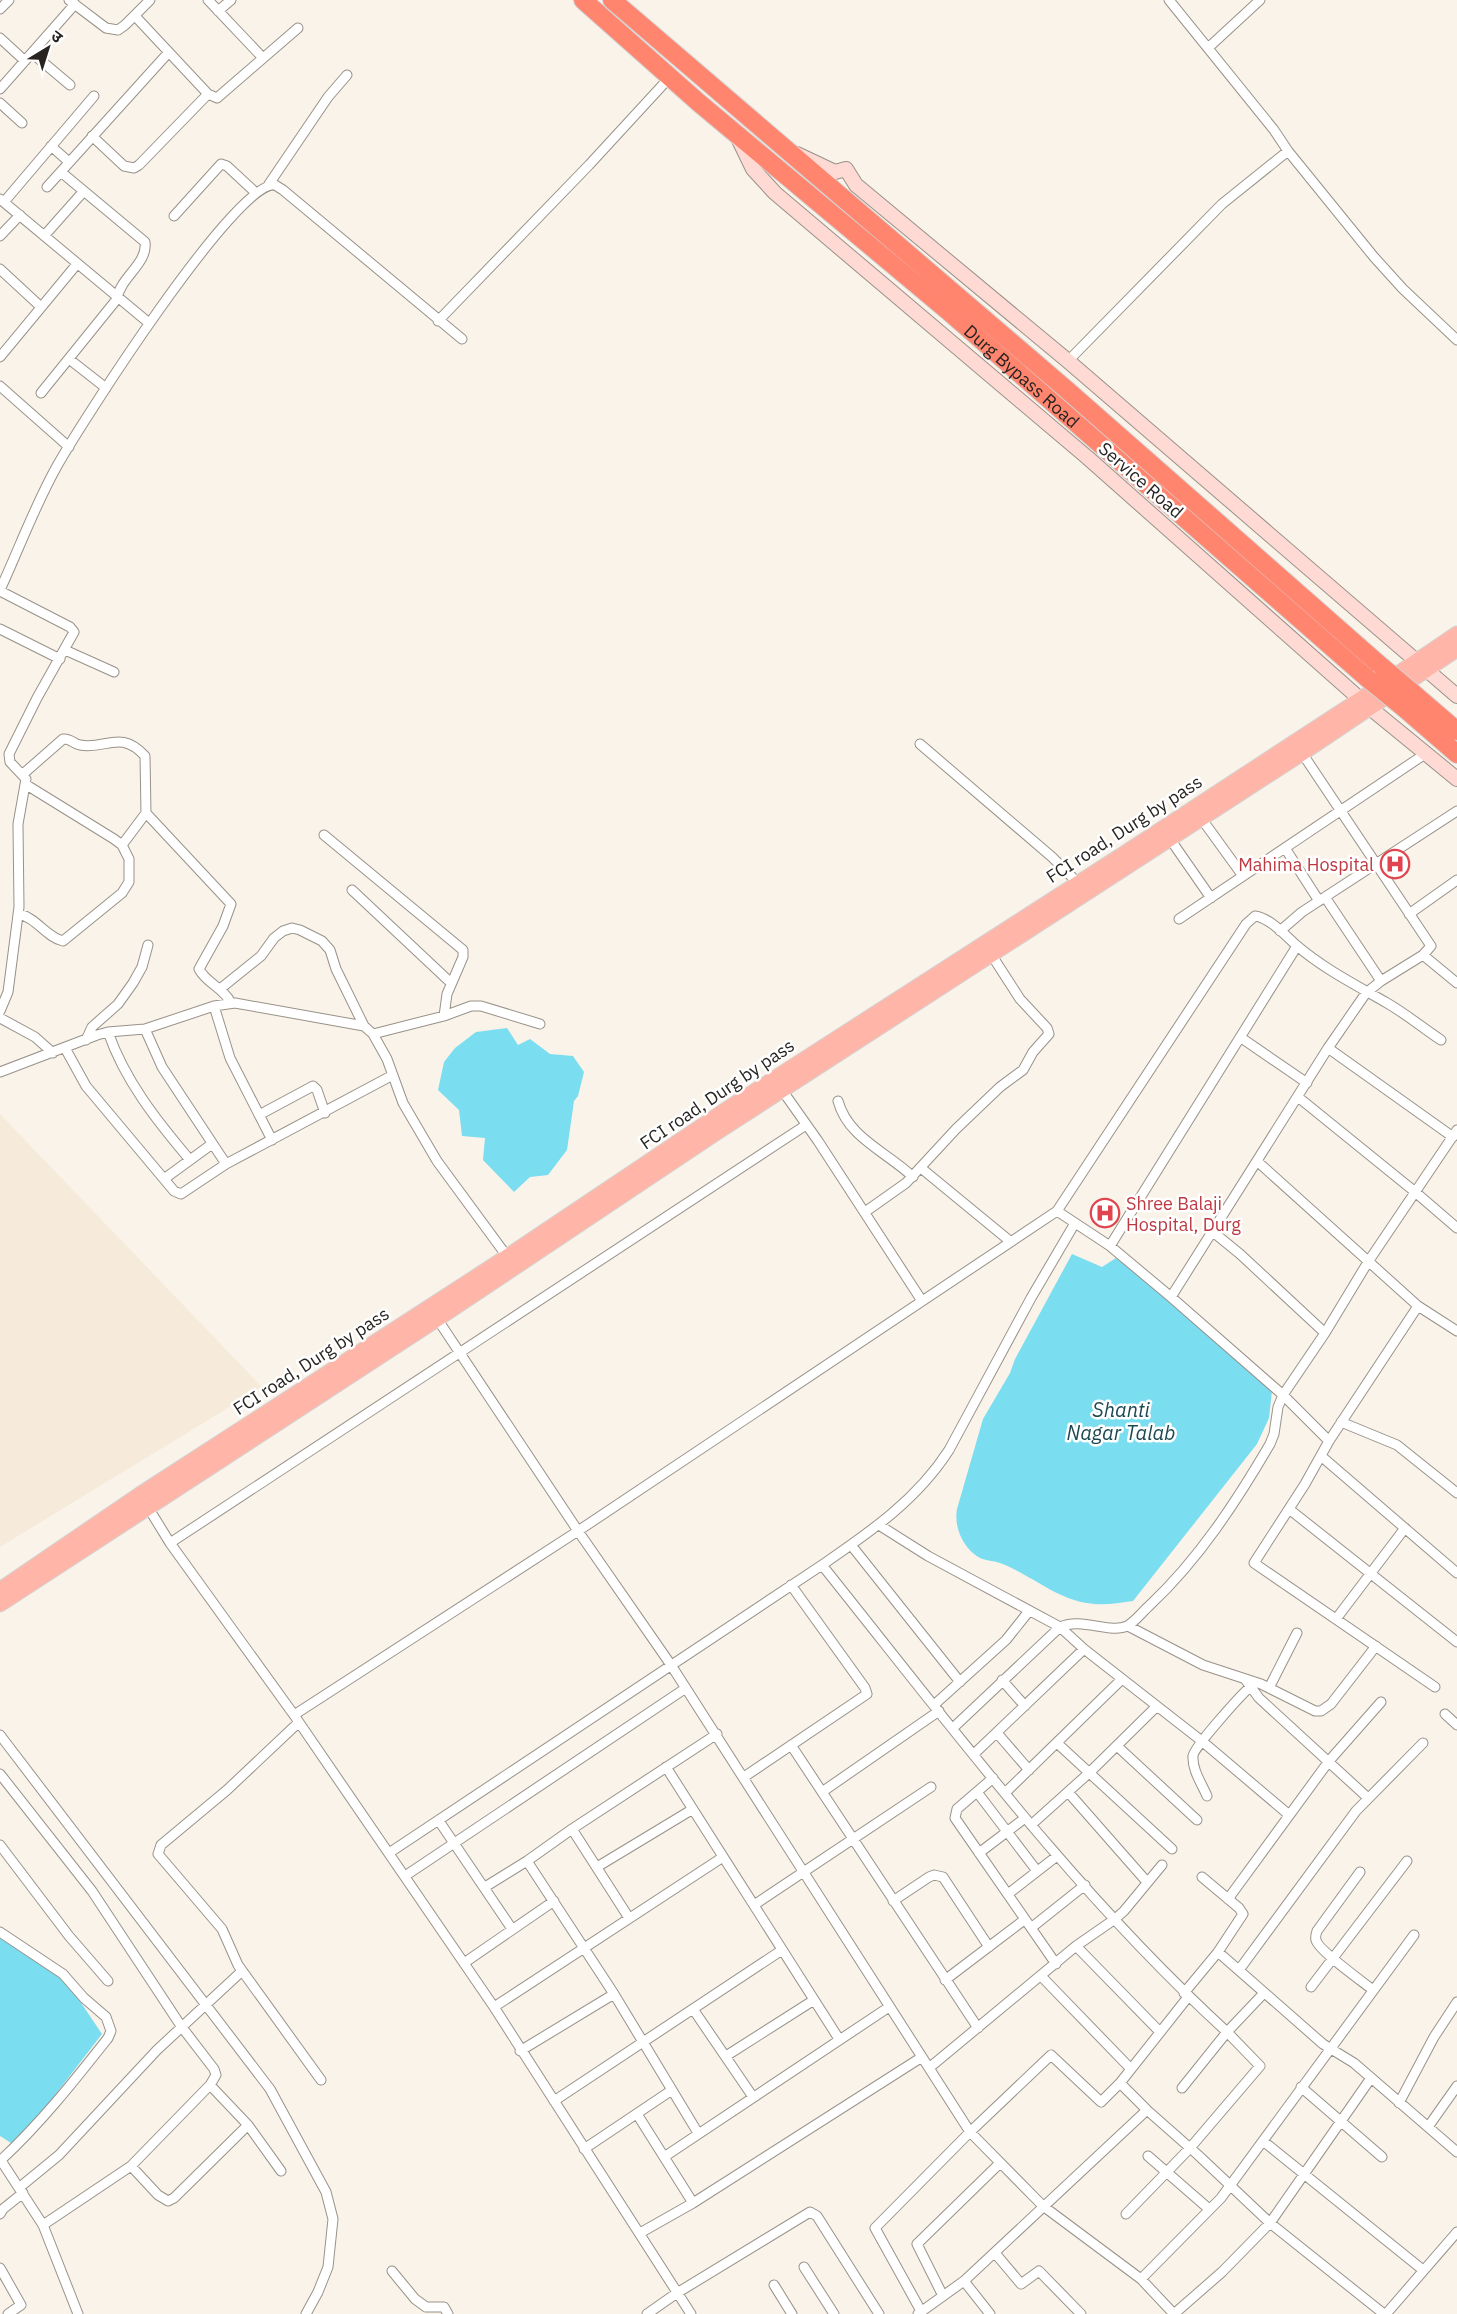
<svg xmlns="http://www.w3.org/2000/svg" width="1457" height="2314" font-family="'IBM Plex Sans','Noto Sans Devanagari',sans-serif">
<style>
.built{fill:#f6ebda}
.water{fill:#7addf0}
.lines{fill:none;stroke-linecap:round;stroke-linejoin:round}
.street-casing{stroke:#989289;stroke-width:11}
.secondary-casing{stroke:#989289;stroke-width:16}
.primary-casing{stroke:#d4d3d3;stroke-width:17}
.highway-casing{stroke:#d4d3d3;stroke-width:20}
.street{stroke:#fff;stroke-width:9}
.secondary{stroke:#ffdad4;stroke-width:14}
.primary{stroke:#ffb6a9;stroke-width:15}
.highway{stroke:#ff856f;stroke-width:18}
.highway-bridge-casing{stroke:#d4d3d3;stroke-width:20;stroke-linecap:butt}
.highway-bridge{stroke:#ff856f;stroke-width:18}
.labels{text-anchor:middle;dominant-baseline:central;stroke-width:5;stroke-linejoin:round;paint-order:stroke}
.street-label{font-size:18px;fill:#272421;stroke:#fff}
.health-label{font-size:18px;fill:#be3a42;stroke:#fff;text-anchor:end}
.water-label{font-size:20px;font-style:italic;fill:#1d4952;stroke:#fff}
</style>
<rect width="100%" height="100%" fill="#faf3ea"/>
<!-- built -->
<path class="built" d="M 0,1114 L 262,1387 L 0,1547 Z"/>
<!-- water -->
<path class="water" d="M 507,1028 L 518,1045 L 530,1039 L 550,1054 L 573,1056 L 584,1072 L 578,1096 L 574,1101 L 567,1150 L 548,1175 L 530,1177 L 514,1192 L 483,1160 L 485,1138 L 462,1136 L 459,1110 L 438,1090 L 444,1062 L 455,1048 L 476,1032 Z
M 1072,1254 L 1102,1267 L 1116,1258 L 1152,1286 L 1272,1391 L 1269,1418 L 1257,1444 L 1133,1601 C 1118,1603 1103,1606 1087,1603 C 1055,1598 1030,1574 1000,1563 C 991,1560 982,1561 974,1554 C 961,1543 954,1525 957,1509 L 983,1419 L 1010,1373 L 1015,1359 Z
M 0,1938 L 65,1979 L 102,2034 L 28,2130 L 11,2143 L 0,2136 Z"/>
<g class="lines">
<!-- street casing -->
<g class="street-casing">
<path id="street" d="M 69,0 L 106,28 L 118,30 L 125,25 L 150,0
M 208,0 L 263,58
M 1169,0 L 1274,130 L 1288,151 L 1374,257 L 1403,289 L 1457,340
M 0,9 L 9,0
M 218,11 L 231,0
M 135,16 L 208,94 L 217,98 L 298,28
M 0,38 L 25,61
M 1208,48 L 1260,0
M 32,53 L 70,85
M 0,89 L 75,4
M 0,103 L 22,123
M 92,136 L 124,166 L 134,168 L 139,165 L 208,94
M 51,146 L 69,162
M 269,184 L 328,97 L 347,75
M 47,187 L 169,52
M 0,199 L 149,323
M 4,202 L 94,96
M 174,216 L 221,164 L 227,166 L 256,193
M 0,236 L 20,215
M 44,236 L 83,192
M 0,269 L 41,307
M 438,321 L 589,165 L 670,77
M 0,357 L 77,264
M 69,359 L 106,388
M 1068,361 L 1222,204 L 1288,151
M 0,386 L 69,447
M 41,393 L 117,299 C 120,277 148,264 145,242 L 61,172
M 0,590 C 19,549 35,505 57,466 C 80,425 237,179 275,185 L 283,190 L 462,339
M 0,591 L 70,627 L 74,632 L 37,698 L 9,754 L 10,762 L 26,779 L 18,824 L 19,907 L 8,992 L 0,1011
M 0,629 L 60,659
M 65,650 L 114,672
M 920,744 L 1052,857 L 1078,883
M 23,774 L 63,739 C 71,738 73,744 80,745 C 106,750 120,729 145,756 L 146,813 L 122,845
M 146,813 L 231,904 L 223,926 L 199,969 C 206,983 224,988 231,1003
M 1201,818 L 1243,876
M 324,835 L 463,950 L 463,957 L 447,994 L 444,1016
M 1170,839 L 1211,898
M 1285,848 L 1319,901
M 352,890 L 450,982
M 1325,897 L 1381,981
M 18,914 C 36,917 46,937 63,941 L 122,893 L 129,882 L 129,859 L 122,845 L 114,839 L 25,784
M 1409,914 L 1457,880
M 1179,919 L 1425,754
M 1280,931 L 1302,912 L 1457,811
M 1423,955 L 1457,983
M 220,989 L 261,956 L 274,938 L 283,931 L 292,928 L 300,930 L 322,941 L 330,950 L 336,969 L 364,1026
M 214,1006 L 230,1058 L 272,1140
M 0,1018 L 35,1037 L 53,1053
M 145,1029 L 162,1067 L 226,1164
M 108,1032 C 125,1081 157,1121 190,1160
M 373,1034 L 444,1016 L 471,1006 L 481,1006 L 540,1024
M 1240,1037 L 1307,1083
M 86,1040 L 92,1027 L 118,1004 L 133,983 L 142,967 L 148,945
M 65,1048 L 86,1086 L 174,1191 L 181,1194 L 226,1164 L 391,1076
M 1328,1048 L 1453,1137
M 0,1072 L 97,1035 L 108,1032 L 145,1029 L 214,1006 L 235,1003 L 364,1026 L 373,1034 L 387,1059 L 403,1103 L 437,1161 L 509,1259
M 782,1090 L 818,1141 L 922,1301
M 1298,1097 L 1414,1191 L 1457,1228
M 838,1101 C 848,1138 887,1152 913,1177
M 259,1115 L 313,1086 L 317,1090 L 325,1113
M 1258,1162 L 1418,1306 L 1457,1331
M 921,1168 L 1011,1242
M 164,1179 L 212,1144
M 1057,1211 L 1110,1246 L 1171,1297 L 1283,1395 L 1329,1441
M 865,1212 L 906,1183 L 956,1129 L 1000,1087 L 1023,1070 L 1033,1052 L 1049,1034 L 1047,1028 L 1020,999 L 989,951
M 1213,1232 L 1240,1254 L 1325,1333
M 1110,1246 L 1297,946
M 1171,1297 L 1328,1048 L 1366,993 L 1381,981 L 1423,955 L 1431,946 L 1300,750
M 1418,1306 L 1329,1441 L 1305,1484 L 1254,1563 L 1435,1687
M 436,1317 L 578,1531 L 671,1665 L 970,2132 L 1043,2206 L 1141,2279 L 1174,2314
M 1341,1422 L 1397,1445 L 1457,1493
M 1321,1456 L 1457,1573
M 146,1504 L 170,1543 L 294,1715 L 494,2007 L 691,2314
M 1289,1509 L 1457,1642
M 879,1525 L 928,1556 L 1060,1627 L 1084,1649 L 1203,1742 L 1288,1814
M 170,1543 L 806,1125
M 851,1545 L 960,1682
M 822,1565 C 951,1726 1075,1893 1227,2032 L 1264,1993
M 1336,1619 L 1405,1528
M 1128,1626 L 1203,1665 L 1261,1684 L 1315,1711 L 1321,1711 L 1331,1704 L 1376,1646
M 1245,1679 L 1259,1698 L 1368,1798
M 1002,1680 L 1025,1706
M 1269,1688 L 1297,1633
M 934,1705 L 1006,1640 L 1029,1611
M 1445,1714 L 1457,1725
M 294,1715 L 578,1531 L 1057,1211 L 1246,924 L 1255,916 C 1270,918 1285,935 1296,945 C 1324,969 1356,985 1387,1003 C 1406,1014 1423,1028 1441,1040
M 298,1723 L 227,1790 L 161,1845 L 158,1854 L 222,1929 L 238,1965 L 321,2080
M 953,1728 L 1060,1627 C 1081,1617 1110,1634 1127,1626 C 1135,1622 1143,1611 1150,1605 C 1199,1559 1236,1502 1270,1444 L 1274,1434 L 1278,1407 L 1283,1395 L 1325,1333 L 1368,1262 L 1457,1130
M 997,1733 L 1029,1770
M 0,1735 L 270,2089 L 326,2192 L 333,2219 L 328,2267 L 318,2292 L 306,2314
M 1057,1743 L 1172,1849
M 791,1745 L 978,2028
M 1117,1746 L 1197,1820
M 974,1754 L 1084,1649
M 666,1767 L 839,2039
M 0,1774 L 92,1891 L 181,2026 L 214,2069 L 216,2075 L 210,2085 L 131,2166 L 43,2225
M 744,1777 L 867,1694 L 865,1688 L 791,1585
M 993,1778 L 957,1809 L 955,1818 L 1056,1964
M 822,1792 L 939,1711
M 977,1792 L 1037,1871
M 1068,1792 L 1147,1882
M 1005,1793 L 1122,1679
M 1207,1796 C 1202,1784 1192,1770 1193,1756 C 1193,1748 1241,1695 1250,1687
M 439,1821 L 512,1929
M 1031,1825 L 1089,1773 L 1156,1707
M 572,1829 L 629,1918
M 0,1845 L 69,1936 L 108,1981
M 389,1853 L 822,1565 C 870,1532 917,1500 949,1450 L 1031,1298 L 1075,1223
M 979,1853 L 1025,1818
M 527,1861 L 614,1994 L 698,2133
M 597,1867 L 693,1809
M 1360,1872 L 1317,1931 C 1316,1934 1315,1937 1316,1940 C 1318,1950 1363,1982 1373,1990
M 405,1876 L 686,1688
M 1202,1877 L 1239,1908 L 1243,1914 L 1218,1952
M 485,1887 L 527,1861 L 572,1829 L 717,1734
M 1008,1894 L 1057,1856
M 1228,1899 L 1329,1761 L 1381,1702
M 893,1901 L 929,1877 L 934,1875 L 943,1877 L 989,1947
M 754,1905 L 931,1787
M 1031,1928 L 1085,1885
M 0,1932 L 63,1974 L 84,1998 L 106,2017 L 111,2031 L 108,2038 C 74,2081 41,2123 1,2160
M 1076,1946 L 1160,2032
M 464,1963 L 554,1901
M 1239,1970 L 1356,1811 L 1423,1743
M 1041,1976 L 1131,2069
M 945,1980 L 1024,1920
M 1311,1987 L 1407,1861
M 1184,1993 L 1218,1952 L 1323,2044 L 1354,2063 L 1457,2152
M 494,2007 L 723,1857
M 693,2009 L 753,2097
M 520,2051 L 614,1994
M 726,2056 L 814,2000
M 929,2068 L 1076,1946 L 1115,1919 L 1124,1911 L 1162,1865
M 1120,2083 L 1188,1997
M 210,2085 L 248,2125 L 281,2171
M 1301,2087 L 1382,2157
M 554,2101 L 782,1950
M 1399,2103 L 1434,2037 L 1457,2002
M 637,2114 L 693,2203
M 1428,2127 L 1457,2086
M 1263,2141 L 1423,2270
M 584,2149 L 672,2090
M 1148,2156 L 1209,2209
M 664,2157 L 889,2007
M 0,2159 L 43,2225 L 78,2314
M 131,2166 L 158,2195 L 168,2201 L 174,2198 L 248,2125
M 20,2187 L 59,2155 L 157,2050 L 242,1971
M 0,2214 L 3,2209 L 23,2193
M 1126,2214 L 1190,2148 L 1260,2066 L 1227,2032 L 1182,2088
M 640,2233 L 693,2203 L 922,2057
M 995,2253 L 1021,2284 L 1039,2271 L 1081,2314
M 804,2267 L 834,2314
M 0,2268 L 21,2305 L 8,2314
M 392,2271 L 415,2299 L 426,2307 L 444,2307 L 448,2314
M 1141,2279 L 1221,2198 L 1414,1935
M 964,2281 L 943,2296 L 917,2244 L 1000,2163
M 774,2285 L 792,2314
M 921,2311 L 875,2228 L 970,2132 L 1051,2055 L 1101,2102 L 1120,2083 L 1147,2110
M 647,2314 L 677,2293 L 810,2212 L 817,2216 L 879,2314
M 918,2314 L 943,2296
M 990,2314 L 964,2281 L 1147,2110 L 1198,2155 L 1270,2223 L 1384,2314
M 1174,2314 L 1222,2272 L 1270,2223 L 1371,2078
M 1386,2314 L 1457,2232"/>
</g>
<!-- secondary casing -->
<g class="secondary-casing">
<path id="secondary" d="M 738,138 L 753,169 L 775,193 L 1088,458 L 1369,707 L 1457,779
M 797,154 L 835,172 L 846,169 L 856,185 L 1068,361 L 1457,696"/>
</g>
<!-- primary casing -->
<g class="primary-casing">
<path id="primary" d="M 0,1590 L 141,1494 L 507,1257 L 729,1108 L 1124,854 L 1361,699 L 1457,634
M 0,1604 L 437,1319 L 717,1132 L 1302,753 L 1457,649"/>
</g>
<!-- highway casing -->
<g class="highway-casing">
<g id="highway">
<path id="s1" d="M 583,0 L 698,102 L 947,310 L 1367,678"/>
<path d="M 612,0 L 1067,390 L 1382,667"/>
<path d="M 1413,693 L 1457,731"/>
<path d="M 1404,708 L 1457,754"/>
</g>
</g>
<!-- street -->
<use href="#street" class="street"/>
<!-- secondary -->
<use href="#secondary" class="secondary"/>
<!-- primary -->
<use href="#primary" class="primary"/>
<!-- highway -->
<use href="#highway" class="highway"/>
<!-- highway-bridge casing -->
<g class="highway-bridge-casing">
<path id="highway-bridge" d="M 1382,667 L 1413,693
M 1367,678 L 1404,708"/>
</g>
<!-- highway-bridge -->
<use href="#highway-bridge" class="highway-bridge"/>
</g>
<!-- icons -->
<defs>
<g id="hospital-ring" transform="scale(1.5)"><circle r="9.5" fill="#fff" stroke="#e0444e" stroke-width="1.5"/><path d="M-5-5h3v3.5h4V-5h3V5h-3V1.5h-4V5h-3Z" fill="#e0444e"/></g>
</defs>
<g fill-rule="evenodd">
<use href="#hospital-ring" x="1395" y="864"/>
<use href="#hospital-ring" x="1105" y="1213"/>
</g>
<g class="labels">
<!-- street labels -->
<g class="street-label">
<text stroke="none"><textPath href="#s1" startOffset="578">Durg Bypass Road</textPath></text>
<text transform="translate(1141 480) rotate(41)">Service Road</text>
<text transform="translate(1124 829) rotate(-33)">FCI road, Durg by pass</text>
<text transform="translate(717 1094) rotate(-34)">FCI road, Durg by pass</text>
<text transform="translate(311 1361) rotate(-33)">FCI road, Durg by pass</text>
</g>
<!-- health labels -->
<g class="health-label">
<text x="1374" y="864">Mahima Hospital</text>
<text x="1126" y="1203" text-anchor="start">Shree Balaji<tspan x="1126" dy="21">Hospital, Durg</tspan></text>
</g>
<!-- water labels -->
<g class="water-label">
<text x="1121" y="1409">Shanti<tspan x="1121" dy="23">Nagar Talab</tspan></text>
</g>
</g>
<!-- north arrow -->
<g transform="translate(48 48) rotate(38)" stroke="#ffffff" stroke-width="4.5" paint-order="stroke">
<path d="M0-4.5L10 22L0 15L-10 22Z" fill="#272421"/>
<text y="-9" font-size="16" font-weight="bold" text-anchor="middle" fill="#272421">उ</text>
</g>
</svg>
